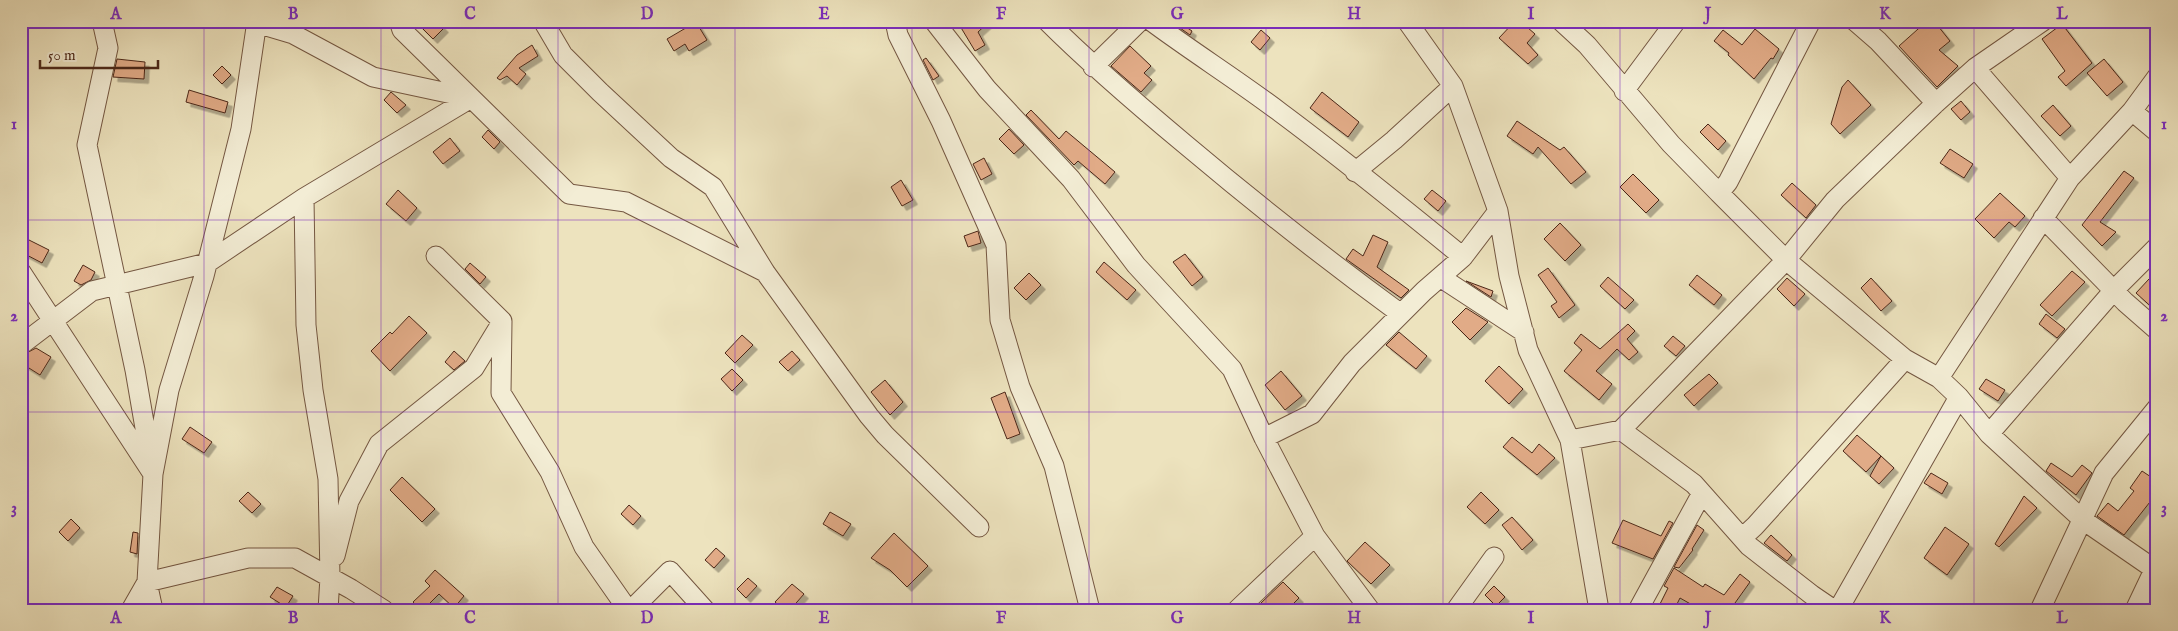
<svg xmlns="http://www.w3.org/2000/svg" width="2178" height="631" font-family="'IM FELL English',serif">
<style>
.building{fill:#e1ab87;stroke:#4c2819;filter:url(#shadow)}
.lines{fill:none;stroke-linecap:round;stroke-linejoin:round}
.minor-casing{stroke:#745742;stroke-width:21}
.minor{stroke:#f3edd5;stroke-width:19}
.grid{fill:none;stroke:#7b2cbf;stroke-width:1;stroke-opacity:0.55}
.neatline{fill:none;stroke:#7b2cbf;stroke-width:2}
.grid-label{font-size:16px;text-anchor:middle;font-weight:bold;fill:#7b2cbf}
</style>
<defs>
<filter id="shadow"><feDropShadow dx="4.5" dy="4.5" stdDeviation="0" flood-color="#0004"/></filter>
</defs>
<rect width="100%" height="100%" fill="#ede3be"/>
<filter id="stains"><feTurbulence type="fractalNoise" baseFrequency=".004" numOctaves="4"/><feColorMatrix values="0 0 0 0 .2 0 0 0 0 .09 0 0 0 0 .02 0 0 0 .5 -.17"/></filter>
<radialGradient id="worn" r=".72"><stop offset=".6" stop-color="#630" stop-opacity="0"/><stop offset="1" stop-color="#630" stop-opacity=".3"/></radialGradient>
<!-- building -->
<path class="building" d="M 415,21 L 437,21 L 444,28 L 433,39 Z
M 957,21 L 990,21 L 978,32 L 985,45 L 975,51 Z
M 1170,21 L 1177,21 L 1192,31 L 1190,35 Z
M 1515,21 L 1520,21 L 1535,34 L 1527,43 L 1538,55 L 1528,64 L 1499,38 Z
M 1927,21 L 1934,21 L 1950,41 L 1939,50 L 1958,66 L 1937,87 L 1899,46 Z
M 696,22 L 707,40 L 689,51 L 685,44 L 674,51 L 667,39 Z
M 2062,24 L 2092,63 L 2066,86 L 2058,77 L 2065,71 L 2042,39 Z
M 1755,29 L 1779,49 L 1773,59 L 1771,58 L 1754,79 L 1728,55 L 1729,53 L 1714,41 L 1723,30 L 1742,45 Z
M 1261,30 L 1270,38 L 1260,50 L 1251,42 Z
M 532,45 L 538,56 L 519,68 L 526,74 L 517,85 L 507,76 L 500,80 L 497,78 L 517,55 Z
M 1130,46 L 1151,66 L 1144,73 L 1152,80 L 1141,92 L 1111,66 Z
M 926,58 L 939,76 L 933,80 L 923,60 Z
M 117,59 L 145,62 L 144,79 L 113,77 Z
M 2104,59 L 2123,82 L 2107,96 L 2087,73 Z
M 222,66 L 231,75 L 222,84 L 213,75 Z
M 1848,80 L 1871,105 L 1840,134 L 1831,124 L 1842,87 Z
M 189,90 L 228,102 L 225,113 L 186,102 Z
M 391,92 L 406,105 L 397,113 L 384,100 Z
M 1322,92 L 1359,122 L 1348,137 L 1310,108 Z
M 1961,101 L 1970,112 L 1961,120 L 1951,109 Z
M 2053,105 L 2071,126 L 2060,136 L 2041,116 Z
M 1031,110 L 1059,139 L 1066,131 L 1115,172 L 1105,184 L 1078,161 L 1074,165 L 1026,115 Z
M 1517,121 L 1560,150 L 1564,147 L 1586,172 L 1571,184 L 1538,147 L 1533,154 L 1507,136 Z
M 1708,124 L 1726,141 L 1718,150 L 1700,132 Z
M 1009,129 L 1024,145 L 1014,154 L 999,139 Z
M 488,130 L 500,142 L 494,149 L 482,137 Z
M 450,138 L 460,151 L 443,164 L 433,152 Z
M 1950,149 L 1973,164 L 1964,178 L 1940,163 Z
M 984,158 L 992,174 L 981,180 L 973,164 Z
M 2124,171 L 2134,178 L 2100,222 L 2116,232 L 2102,246 L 2082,225 Z
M 1633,174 L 1659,200 L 1646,213 L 1620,187 Z
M 901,180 L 913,200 L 902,206 L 891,187 Z
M 1792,183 L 1816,205 L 1806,218 L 1781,195 Z
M 398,190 L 417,208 L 406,221 L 386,204 Z
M 1432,190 L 1446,201 L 1438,211 L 1424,199 Z
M 2000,193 L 2025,216 L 2015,227 L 2009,222 L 1994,238 L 1975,219 Z
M 1560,223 L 1581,245 L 1565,261 L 1544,239 Z
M 978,231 L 981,243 L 968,247 L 964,236 Z
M 1373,235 L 1388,242 L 1377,267 L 1409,290 L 1401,298 L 1346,259 L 1353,249 L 1363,256 Z
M 21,236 L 49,250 L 42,263 L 21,252 Z
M 1185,254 L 1203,277 L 1192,286 L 1173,262 Z
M 1104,262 L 1136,290 L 1127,300 L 1096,272 Z
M 470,263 L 486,277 L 480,284 L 465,269 Z
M 83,265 L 95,272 L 91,280 L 81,285 L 74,281 Z
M 1548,268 L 1575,305 L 1559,318 L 1551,306 L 1557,302 L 1538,275 Z
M 2072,271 L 2085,282 L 2052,316 L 2040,305 Z
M 1029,273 L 1041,285 L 1026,300 L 1014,288 Z
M 1697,275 L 1722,295 L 1714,305 L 1689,285 Z
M 1608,277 L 1634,300 L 1625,309 L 1600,286 Z
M 1787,278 L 1805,294 L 1794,306 L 1777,289 Z
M 1871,278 L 1892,301 L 1881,311 L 1861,288 Z
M 2149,279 L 2157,287 L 2157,312 L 2136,293 Z
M 1466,281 L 1493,291 L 1491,297 Z
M 1466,308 L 1488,322 L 1470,340 L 1452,322 Z
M 2046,314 L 2065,329 L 2057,338 L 2039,324 Z
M 409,316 L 427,333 L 390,371 L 371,351 L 390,332 L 392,334 Z
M 1628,324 L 1635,331 L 1627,339 L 1638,352 L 1629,360 L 1617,349 L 1596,371 L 1612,384 L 1599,400 L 1564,371 L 1582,350 L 1574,343 L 1581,334 L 1600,349 Z
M 1399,332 L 1427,356 L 1416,369 L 1386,345 Z
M 742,335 L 753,345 L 735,363 L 725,353 Z
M 1673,336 L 1685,346 L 1676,356 L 1664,346 Z
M 36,348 L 51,357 L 40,375 L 21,363 L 21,356 Z
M 454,351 L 465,361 L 454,370 L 445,362 Z
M 792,351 L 800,360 L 788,371 L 779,362 Z
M 1499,366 L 1523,389 L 1509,404 L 1485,381 Z
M 732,369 L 743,380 L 732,391 L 721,379 Z
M 1281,371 L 1302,396 L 1285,410 L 1265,385 Z
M 1709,374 L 1718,383 L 1694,406 L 1684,395 Z
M 1986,379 L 2005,390 L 1998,401 L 1979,389 Z
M 885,380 L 903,402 L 890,415 L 871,392 Z
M 1005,392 L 1020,434 L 1007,439 L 991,398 Z
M 190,427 L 212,442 L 204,453 L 182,439 Z
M 1857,435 L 1881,456 L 1866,472 L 1843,451 Z
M 1512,437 L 1532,453 L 1539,444 L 1555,458 L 1537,475 L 1503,447 Z
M 1881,456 L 1894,468 L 1879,484 L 1870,476 Z
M 2051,463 L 2072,477 L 2082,465 L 2092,473 L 2076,495 L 2046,471 Z
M 2142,471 L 2157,481 L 2157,493 L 2124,535 L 2097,516 L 2108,503 L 2118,511 L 2134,491 L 2130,488 Z
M 1931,473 L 1948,483 L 1942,494 L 1924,483 Z
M 402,477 L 435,509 L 422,522 L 390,490 Z
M 248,492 L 261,504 L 252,513 L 239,501 Z
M 1481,492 L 1499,510 L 1485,524 L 1467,507 Z
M 2024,496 L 2037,508 L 1999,547 L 1995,544 Z
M 629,505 L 641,516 L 633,525 L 621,514 Z
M 830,512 L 851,524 L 843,536 L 823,524 Z
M 1512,517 L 1533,540 L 1522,550 L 1502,525 Z
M 71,519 L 80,528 L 68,541 L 59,532 Z
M 1623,520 L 1661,536 L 1669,521 L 1673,523 L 1653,559 L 1612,543 Z
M 1697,525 L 1704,530 L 1692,549 L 1693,550 L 1679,568 L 1674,567 Z
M 1945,527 L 1969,544 L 1947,575 L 1924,558 Z
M 133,532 L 138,533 L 137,554 L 130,552 Z
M 894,533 L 928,566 L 907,587 L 890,570 L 871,558 Z
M 1771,535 L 1792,555 L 1787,561 L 1764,543 Z
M 1365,542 L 1390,565 L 1371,584 L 1347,561 Z
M 716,548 L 725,556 L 714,568 L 705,560 Z
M 1674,568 L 1703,587 L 1705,584 L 1724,595 L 1740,574 L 1750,582 L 1730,610 L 1701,610 L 1680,598 L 1674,610 L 1657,610 L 1668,588 L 1664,586 Z
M 435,570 L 464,596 L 454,608 L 439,594 L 423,610 L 421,610 L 413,602 L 430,586 L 425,581 Z
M 748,578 L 757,586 L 746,598 L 737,589 Z
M 1283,582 L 1299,598 L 1287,610 L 1268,610 L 1261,603 Z
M 792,584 L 804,594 L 790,610 L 784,610 L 775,602 Z
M 1494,586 L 1505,597 L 1496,606 L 1485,595 Z
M 277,587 L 293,596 L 286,607 L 270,597 Z"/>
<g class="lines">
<!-- minor casing -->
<g class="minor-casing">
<path id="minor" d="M 102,21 L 108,48 L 87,145 L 135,370 L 151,463
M 399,21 L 402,30 L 569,194 L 626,202 L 765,272
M 543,21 L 563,55 L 600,92 L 671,158 L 713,187 L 765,272 L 869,416 L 885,435 L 979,527
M 895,21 L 898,35 L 941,121 L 996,245 L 1000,320 L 1020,387 L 1054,466 L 1090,610
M 934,21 L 987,89 L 1071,179 L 1136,265 L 1232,369 L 1264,438 L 1315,536 L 1370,610
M 1047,21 C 1091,65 1138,105 1186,145 C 1256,204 1327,260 1401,314
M 1151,21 C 1194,53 1239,81 1281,113 C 1343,159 1403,208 1463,257
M 1407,21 L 1453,86 L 1498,211 L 1509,276 L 1528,350 L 1570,440 L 1599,610
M 1561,21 L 1587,45 L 1671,144 L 1719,193
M 1855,21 L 1878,41 L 1936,103
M 2043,21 L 1975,68 L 1936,103 L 1835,200 L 1786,260 L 1905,359 L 1939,378 L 1959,397 L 1989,434 L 2083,520 L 2157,571
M 256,23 L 293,34 L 373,77 L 471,98
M 1093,67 L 1140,21
M 1975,68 L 2070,178
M 1624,91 L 1676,21
M 2132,111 L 2157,132
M 1355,172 L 1394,140 L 1453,86
M 304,198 L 306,325 L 313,390 L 328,479 L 330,577 L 328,610
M 2043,218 L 2125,302 L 2157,330
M 436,256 L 502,321 L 501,393 L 550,472 L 584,547 L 628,610
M 21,272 L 153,474 L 147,582 L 153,610
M 1440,277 L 1524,332
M 21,345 L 92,291 L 207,263 L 304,198 L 471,98
M 1939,378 L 2070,178 L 2132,111 L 2157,77
M 1621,430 L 1786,260 L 1719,193 L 1728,182 L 1811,21
M 1989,434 L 2115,289 L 2157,247
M 1264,438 L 1312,414 L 1352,363 L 1424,291 L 1463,257 L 1498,211
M 1570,440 L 1621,430 L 1694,484 L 1749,546 L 1812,595 L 1834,610
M 153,474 L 169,390 L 204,276 L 241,129 L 257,21
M 1742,538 L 1755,526 L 1905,359
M 335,556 L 349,501 L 379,444 L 474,368 L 502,322
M 131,610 L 147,582 L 248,558 L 295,558 L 351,589 L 384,610
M 631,610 L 670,571 L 705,610
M 1237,610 L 1315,536
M 1456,610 L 1494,557
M 1638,610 L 1702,493
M 1838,610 L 1959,397
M 2040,610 L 2104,473 L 2157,408
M 2135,610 L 2154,570"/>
</g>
<!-- minor -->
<use href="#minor" class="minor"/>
</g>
<!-- grid -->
<path class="grid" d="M 204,21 L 204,610M 381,21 L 381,610M 558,21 L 558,610M 735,21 L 735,610M 912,21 L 912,610M 1089,21 L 1089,610M 1266,21 L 1266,610M 1443,21 L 1443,610M 1620,21 L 1620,610M 1797,21 L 1797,610M 1974,21 L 1974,610M 21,220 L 2157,220M 21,412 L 2157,412"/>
<!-- margin -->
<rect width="2178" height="631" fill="none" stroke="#ede3be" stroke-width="55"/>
<!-- scale -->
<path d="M40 60v8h118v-8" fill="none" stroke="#4c2819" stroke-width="2.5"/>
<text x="48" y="60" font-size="15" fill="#4c2819" stroke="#f3edd5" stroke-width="4" paint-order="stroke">50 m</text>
<rect x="28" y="28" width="2122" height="576" class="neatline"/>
<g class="grid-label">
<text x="116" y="19">A</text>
<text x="293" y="19">B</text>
<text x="470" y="19">C</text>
<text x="647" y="19">D</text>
<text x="824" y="19">E</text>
<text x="1001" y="19">F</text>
<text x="1177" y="19">G</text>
<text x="1354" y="19">H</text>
<text x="1531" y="19">I</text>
<text x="1708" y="19">J</text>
<text x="1885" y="19">K</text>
<text x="2062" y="19">L</text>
<text x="14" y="129">1</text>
<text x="2164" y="129">1</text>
<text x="14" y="321">2</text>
<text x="2164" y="321">2</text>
<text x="14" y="513">3</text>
<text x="2164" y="513">3</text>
<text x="116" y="623">A</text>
<text x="293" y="623">B</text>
<text x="470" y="623">C</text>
<text x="647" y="623">D</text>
<text x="824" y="623">E</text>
<text x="1001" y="623">F</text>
<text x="1177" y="623">G</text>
<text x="1354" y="623">H</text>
<text x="1531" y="623">I</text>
<text x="1708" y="623">J</text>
<text x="1885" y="623">K</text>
<text x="2062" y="623">L</text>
</g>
<rect width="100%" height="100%" filter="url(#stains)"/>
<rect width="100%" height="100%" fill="url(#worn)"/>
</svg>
